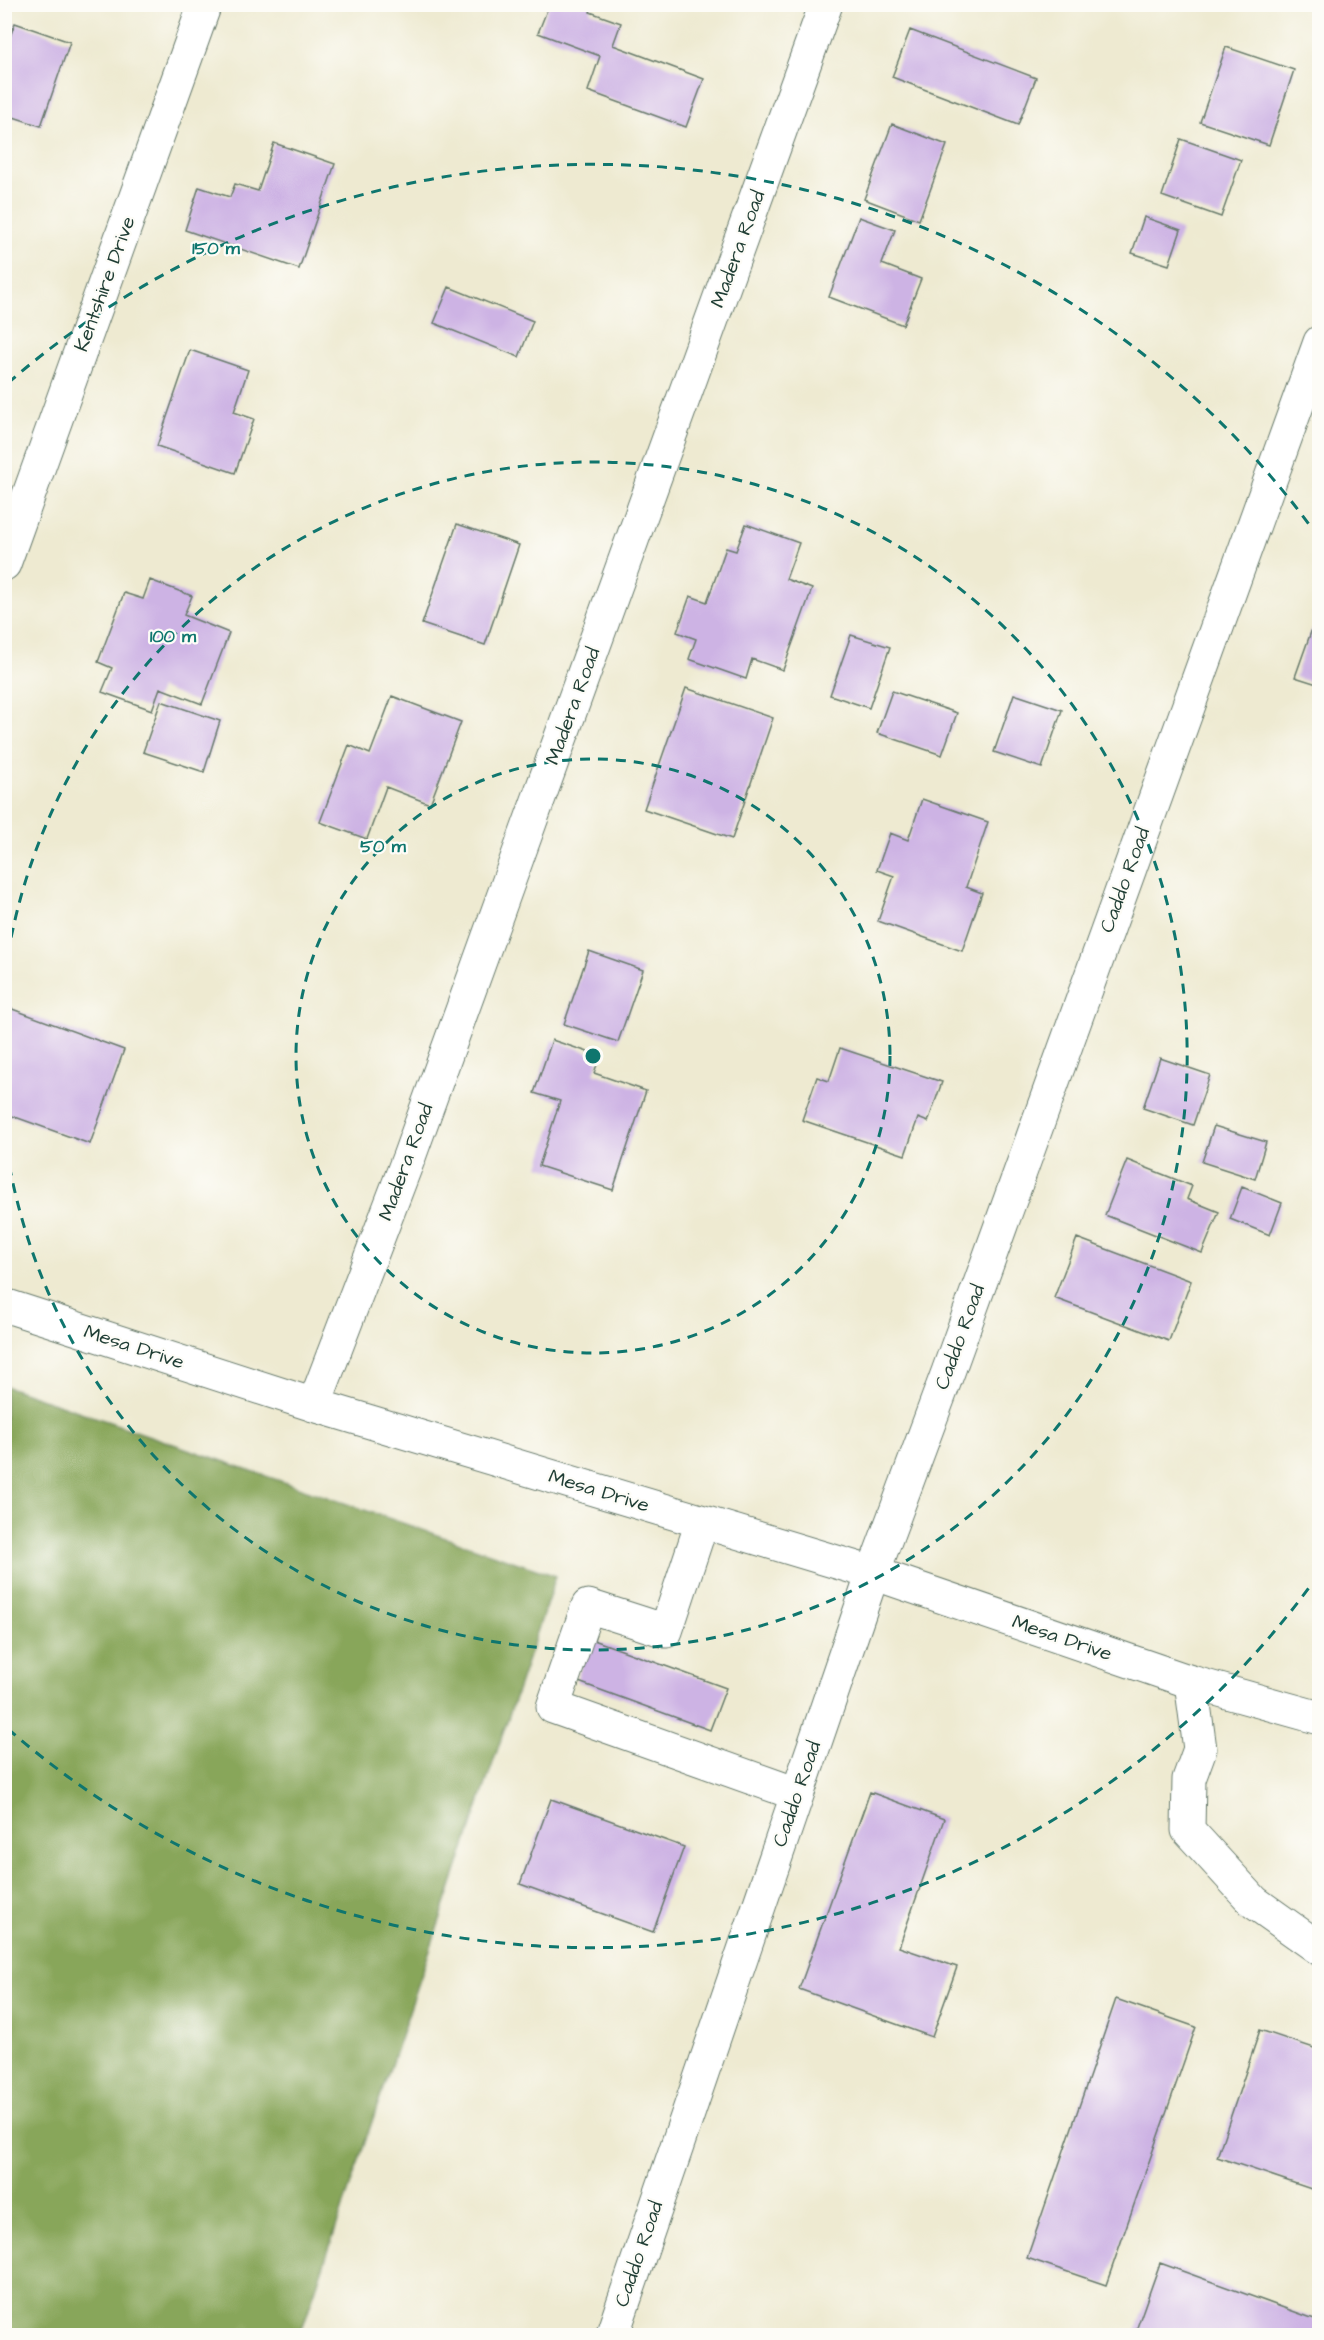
<svg xmlns="http://www.w3.org/2000/svg" width="1324" height="2340" font-family="'Architects Daughter',sans-serif">
<style>
.forest{fill:#88a65a;stroke:#547247;stroke-width:1.5}
.building{fill:#cdb3e4}
.lines{fill:none;stroke-linecap:round;stroke-linejoin:round}
.minor-casing{stroke:#677a6b;stroke-width:35}
.major-casing{stroke:#677a6b;stroke-width:35}
.minor{stroke:#fff;stroke-width:33}
.major{stroke:#fff;stroke-width:33}
.ring{fill:none;stroke:#0f766e;stroke-width:3;stroke-dasharray:10 8}
.labels{text-anchor:middle;dominant-baseline:central;stroke-width:4.5;stroke-linejoin:round;paint-order:stroke}
.street-label{font-size:20px;fill:#1f3d34;stroke:#fdfcf7}
.centre{fill:#0f766e;stroke:#fdfcf7;stroke-width:3}
.ring-label{font-size:18px;text-anchor:middle;font-weight:bold;fill:#0f766e;stroke:#fdfcf7;stroke-width:4.5;stroke-linejoin:round;paint-order:stroke}
</style>
<rect width="100%" height="100%" fill="#fdfcf7"/>
<filter id="ink" filterUnits="userSpaceOnUse"><feTurbulence type="fractalNoise" baseFrequency=".0167" numOctaves="2"/><feDisplacementMap in="SourceGraphic" scale="12" xChannelSelector="R" yChannelSelector="G"/><feConvolveMatrix kernelMatrix="1 2 1 2 8 2 1 2 1" color-interpolation-filters="sRGB"/></filter>
<filter id="wash" filterUnits="userSpaceOnUse"><feTurbulence type="fractalNoise" baseFrequency=".008" numOctaves="4" result="noise"/><feDisplacementMap in="SourceGraphic" scale="24" xChannelSelector="R" yChannelSelector="G"/><feGaussianBlur stdDeviation="1.35" result="paint"/><feColorMatrix in="noise" values="0 0 0 0 0 0 0 0 0 0 0 0 0 0 0 0 0 1.4 0 .05"/><feComposite in="paint" operator="in"/></filter>
<g filter="url(#wash)">
<rect width="100%" height="100%" fill="#eeead1"/>
<!-- forest -->
<path class="forest" d="M 5,1386 L 556,1576 L 300,2335 L 5,2335 Z"/>
<g id="blocks">
<!-- building -->
<path class="building" d="M 549,5 L 592,5 L 590,12 L 621,23 L 613,45 L 704,79 L 686,127 L 588,91 L 600,56 L 538,33 Z
M 15,23 L 70,42 L 41,126 L 4,114 L 4,53 Z
M 910,30 L 1036,78 L 1018,125 L 892,77 Z
M 1226,47 L 1294,70 L 1269,145 L 1200,122 Z
M 892,124 L 947,145 L 919,220 L 864,199 Z
M 1181,139 L 1241,160 L 1221,217 L 1162,196 Z
M 274,143 L 335,164 L 299,269 L 185,230 L 199,187 L 230,197 L 235,184 L 258,191 Z
M 859,217 L 895,230 L 882,264 L 921,279 L 903,325 L 829,297 Z
M 1144,217 L 1181,230 L 1169,265 L 1132,253 Z
M 449,287 L 533,321 L 519,357 L 434,323 Z
M 190,350 L 248,370 L 234,412 L 254,419 L 235,473 L 157,446 Z
M 457,524 L 519,545 L 485,645 L 422,624 Z
M 746,524 L 799,543 L 786,579 L 812,589 L 783,670 L 752,659 L 746,679 L 689,659 L 696,639 L 677,632 L 690,596 L 707,602 L 726,548 L 736,551 Z
M 150,580 L 192,596 L 184,615 L 229,633 L 202,704 L 160,688 L 152,710 L 102,692 L 112,668 L 98,662 L 124,593 L 143,599 Z
M 1312,629 L 1320,631 L 1320,685 L 1295,677 Z
M 851,635 L 890,647 L 869,708 L 830,695 Z
M 686,688 L 773,718 L 732,839 L 644,809 Z
M 892,691 L 957,713 L 942,755 L 877,733 Z
M 1014,694 L 1062,710 L 1042,768 L 994,752 Z
M 392,696 L 461,722 L 430,804 L 386,787 L 367,839 L 320,822 L 349,745 L 370,754 Z
M 161,701 L 220,721 L 204,772 L 143,752 Z
M 922,799 L 988,822 L 966,887 L 982,893 L 962,951 L 878,921 L 894,876 L 877,870 L 890,833 L 908,840 Z
M 589,951 L 643,970 L 618,1042 L 564,1024 Z
M 4,1006 L 124,1050 L 90,1144 L 4,1113 Z
M 552,1040 L 600,1056 L 594,1073 L 646,1091 L 613,1190 L 539,1166 L 560,1101 L 534,1093 Z
M 840,1048 L 942,1082 L 928,1122 L 918,1118 L 905,1155 L 802,1120 L 817,1077 L 829,1081 Z
M 1160,1058 L 1210,1075 L 1193,1125 L 1143,1108 Z
M 1214,1126 L 1266,1142 L 1255,1179 L 1202,1162 Z
M 1127,1160 L 1192,1186 L 1187,1199 L 1219,1212 L 1202,1253 L 1105,1215 Z
M 1242,1187 L 1282,1203 L 1270,1235 L 1230,1219 Z
M 1077,1238 L 1191,1281 L 1169,1341 L 1054,1298 Z
M 591,1639 L 726,1688 L 710,1730 L 576,1681 Z
M 870,1792 L 944,1819 L 899,1947 L 957,1967 L 932,2037 L 799,1989 Z
M 551,1799 L 684,1847 L 653,1932 L 520,1884 Z
M 1116,1999 L 1196,2027 L 1106,2285 L 1027,2258 Z
M 1260,2030 L 1320,2050 L 1320,2192 L 1217,2157 Z
M 1160,2263 L 1320,2321 L 1320,2336 L 1134,2336 Z"/>
</g>
</g>
<g filter="url(#ink)">
<use href="#blocks" fill-opacity="0" stroke="#677a6b" stroke-width="1.5"/>
<g class="lines">
<!-- minor casing -->
<g class="minor-casing">
<path id="minor" d="M 4,564 L 205,4
M 314,1405 L 409,1157 L 826,4
M 702,1522 L 666,1631 L 588,1606 L 553,1707 L 797,1794
M 1191,1682 L 1200,1749 L 1189,1779 L 1188,1830 L 1254,1902 L 1320,1949
M 612,2336 L 873,1573 L 948,1372 L 1320,342"/>
</g>
<!-- major casing -->
<g class="major-casing">
<path id="major" d="M 4,1305 L 314,1405 L 873,1573 L 1191,1682 L 1320,1718"/>
</g>
<!-- minor -->
<use href="#minor" class="minor"/>
<!-- major -->
<use href="#major" class="major"/>
</g>
</g>
<!-- distance rings -->
<g class="ring">
<circle cx="593" cy="1056" r="297"/>
<path d="M5 973A594 594 0 1 1 5 1139"/>
<path d="M1319 1574A892 892 0 0 1 8 1729M8 383A892 892 0 0 1 1319 538"/>
</g>
<g class="labels">
<!-- street labels -->
<g class="street-label">
<text transform="translate(738 249) rotate(-70)">Madera Road</text>
<text transform="translate(105 284) rotate(-70)">Kentshire Drive</text>
<text transform="translate(573 706) rotate(-70)">Madera Road</text>
<text transform="translate(1125 880) rotate(-70)">Caddo Road</text>
<text transform="translate(406 1162) rotate(-70)">Madera Road</text>
<text transform="translate(960 1337) rotate(-70)">Caddo Road</text>
<text transform="translate(134 1347) rotate(18)">Mesa Drive</text>
<text transform="translate(599 1491) rotate(17)">Mesa Drive</text>
<text transform="translate(1062 1638) rotate(19)">Mesa Drive</text>
<text transform="translate(797 1794) rotate(-71)">Caddo Road</text>
<text transform="translate(639 2254) rotate(-71)">Caddo Road</text>
</g>
</g>
<circle cx="593" cy="1056" r="9" class="centre"/>
<g class="ring-label">
<text x="216" y="254">150 m</text>
<text x="173" y="642">100 m</text>
<text x="383" y="852">50 m</text>
</g>
<!-- margin -->
<rect width="1324" height="2340" fill="none" stroke="#fdfcf7" stroke-width="24"/>
</svg>
